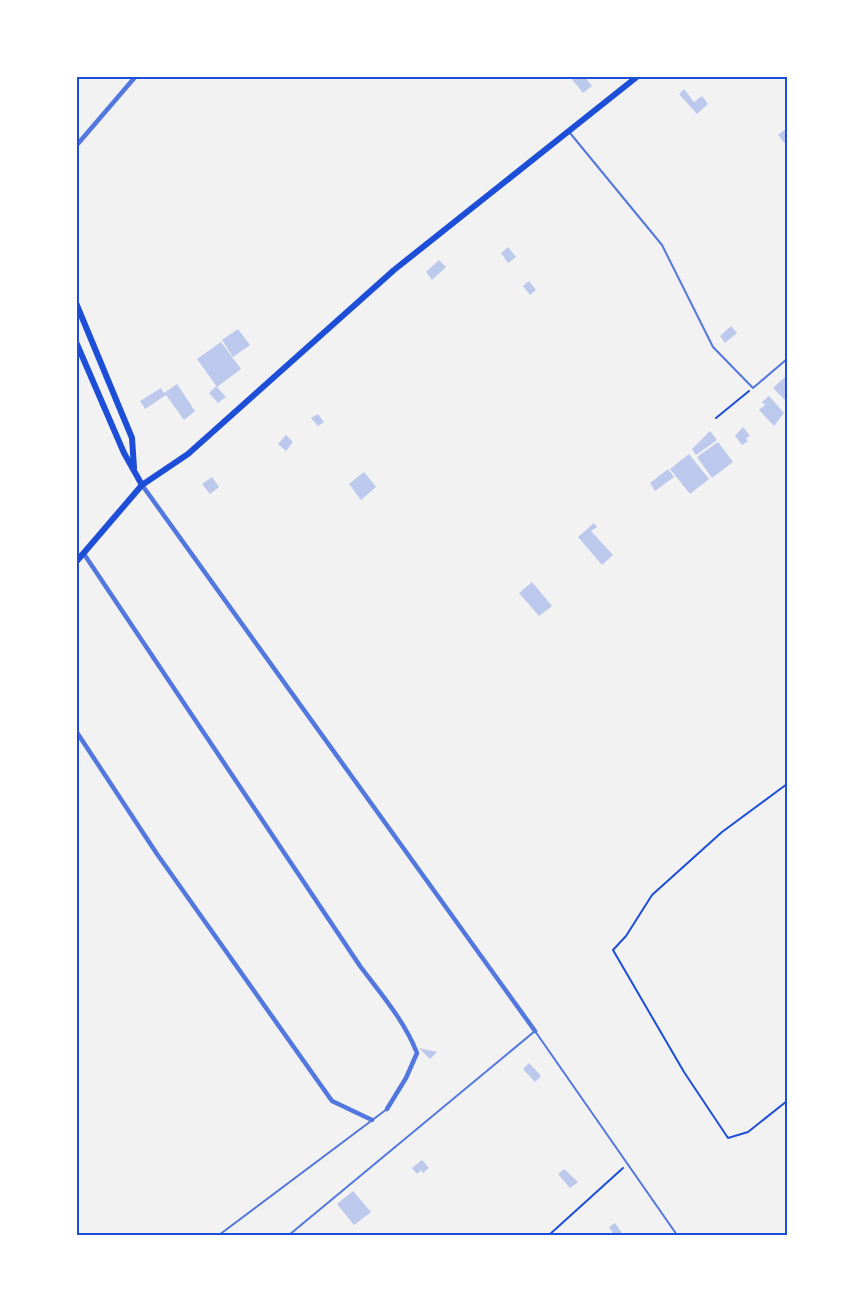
<svg xmlns="http://www.w3.org/2000/svg" width="863" height="1311" font-family="Quicksand,sans-serif">
<style>
.building{fill:#bdc9ec}
.lines{fill:none;stroke-linecap:round;stroke-linejoin:round}
.path{stroke:#1d4ed8;stroke-width:2}
.service{stroke:#5277de;stroke-width:2}
.minor{stroke:#5277de;stroke-width:4.5}
.secondary{stroke:#1d4ed8;stroke-width:6}
.neatline{fill:none;stroke:#1d4ed8;stroke-width:2}
</style>
<rect width="100%" height="100%" fill="#f2f2f2"/>
<!-- building -->
<path class="building" d="M 569,76 L 584,76 L 592,86 L 583,93 Z
M 684,89 L 694,102 L 702,96 L 708,104 L 697,114 L 679,94 Z
M 787,128 L 787,146 L 778,135 Z
M 508,247 L 516,257 L 508,263 L 501,253 Z
M 439,260 L 446,267 L 432,280 L 426,272 Z
M 529,281 L 536,290 L 530,295 L 523,286 Z
M 731,326 L 737,333 L 725,343 L 720,336 Z
M 238,329 L 250,345 L 233,357 L 222,340 Z
M 221,342 L 241,369 L 217,387 L 197,359 Z
M 787,375 L 787,402 L 773,388 Z
M 177,384 L 195,411 L 184,420 L 166,395 L 145,409 L 140,401 L 161,388 L 164,393 Z
M 216,386 L 226,397 L 218,403 L 209,393 Z
M 769,396 L 784,413 L 774,426 L 759,410 L 765,405 L 762,402 Z
M 318,414 L 324,422 L 318,426 L 311,418 Z
M 743,427 L 750,436 L 746,438 L 748,441 L 742,445 L 735,436 Z
M 710,431 L 717,440 L 696,455 L 692,449 Z
M 286,435 L 293,442 L 286,451 L 278,444 Z
M 718,442 L 733,462 L 712,478 L 697,457 Z
M 689,454 L 709,479 L 690,494 L 670,469 Z
M 668,469 L 674,477 L 655,491 L 650,483 Z
M 364,472 L 376,487 L 361,500 L 349,484 Z
M 212,477 L 219,487 L 210,494 L 202,484 Z
M 594,523 L 597,527 L 591,531 L 613,555 L 602,565 L 578,537 Z
M 532,582 L 552,606 L 539,616 L 519,593 Z
M 419,1048 L 437,1052 L 430,1059 Z
M 529,1063 L 541,1076 L 535,1082 L 523,1069 Z
M 422,1160 L 429,1168 L 423,1173 L 421,1170 L 417,1174 L 412,1168 Z
M 564,1169 L 578,1182 L 570,1188 L 558,1174 Z
M 353,1191 L 371,1212 L 354,1225 L 337,1204 Z
M 615,1223 L 622,1233 L 619,1235 L 614,1235 L 609,1227 Z"/>
<g class="lines">
<!-- path -->
<path class="path" d="M 716,418 L 749,391
M 787,784 L 722,832 L 652,895 L 626,936 L 613,950 L 684,1072 L 728,1138 L 748,1132 L 787,1101
M 549,1235 L 623,1168"/>
<!-- service -->
<path class="service" d="M 570,133 L 662,245 L 713,347 L 753,388 L 787,359
M 219,1235 L 387,1109
M 289,1235 L 535,1031 L 677,1235"/>
<!-- minor -->
<path class="minor" d="M 76,146 L 136,76
M 142,485 L 535,1031
M 84,554 L 360,966 C 381,994 404,1020 417,1053 L 406,1078 L 387,1109
M 76,731 L 157,854 L 332,1101 L 372,1120"/>
<!-- secondary -->
<path class="secondary" d="M 76,303 L 132,438 L 134,468
M 76,342 L 124,453 L 142,485
M 76,562 L 142,485 L 188,454 L 394,270 L 638,76"/>
</g>
<!-- border -->
<rect width="863" height="1311" fill="none" stroke="#ffffff" stroke-width="155"/>
<rect x="78" y="78" width="708" height="1156" class="neatline"/>
</svg>
